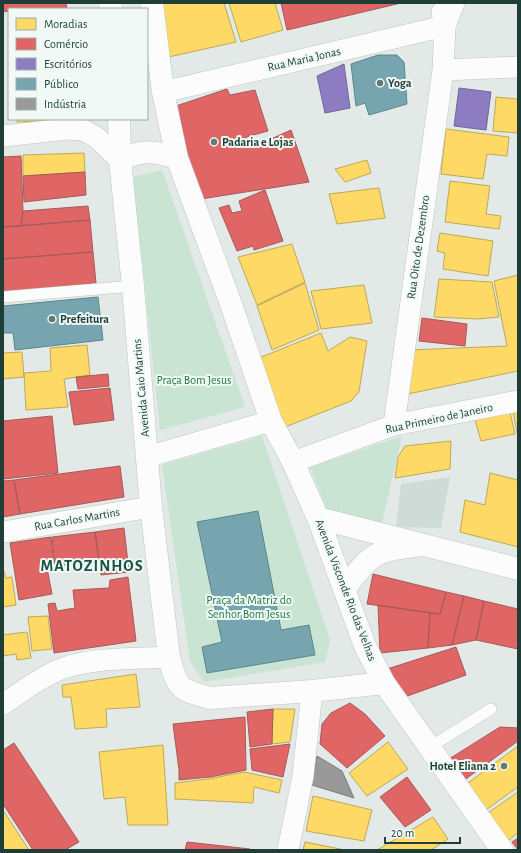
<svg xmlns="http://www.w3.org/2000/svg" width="521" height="853" font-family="'Alegreya Sans',sans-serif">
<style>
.built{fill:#cfdbd6}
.green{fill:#c9e4d2}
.homes{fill:#ffd966;stroke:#bcaa58}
.shops{fill:#e06666;stroke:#a65a58}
.offices{fill:#8e7cc3;stroke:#6c6999}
.public{fill:#76a5af;stroke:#5c868b}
.industry{fill:#999;stroke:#747e7c}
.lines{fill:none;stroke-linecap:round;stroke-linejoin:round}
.service-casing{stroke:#bfc6c3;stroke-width:12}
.minor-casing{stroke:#bfc6c3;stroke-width:22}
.secondary-casing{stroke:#bdc7c3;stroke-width:23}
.service{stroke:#fbfcfb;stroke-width:11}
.minor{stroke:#fbfcfb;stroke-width:21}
.secondary{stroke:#fbfcfb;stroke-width:22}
.poi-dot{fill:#637a74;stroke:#f0f9f5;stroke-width:1.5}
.labels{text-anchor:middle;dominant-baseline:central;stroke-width:4;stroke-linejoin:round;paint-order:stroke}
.street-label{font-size:12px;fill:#1e3e37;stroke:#f0f9f5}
.poi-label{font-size:12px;font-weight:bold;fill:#1e3e37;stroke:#f0f9f5;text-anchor:start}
.park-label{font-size:12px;fill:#247a48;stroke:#f0f9f5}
.district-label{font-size:16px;font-weight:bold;letter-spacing:1px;fill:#185346;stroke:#f0f9f5}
</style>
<rect width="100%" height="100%" fill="#e2e9e6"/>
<!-- built -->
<path class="built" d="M 450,477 L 441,528 L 396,527 L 401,484 Z"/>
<!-- green -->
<path class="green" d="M 162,170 L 245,407 L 160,430 L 133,177 Z
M 262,436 L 330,640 L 325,662 L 204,682 L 190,661 L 162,465 Z
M 402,436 L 382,523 L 328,512 L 310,467 Z"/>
<!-- homes -->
<path class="homes" d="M 160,3 L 224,3 L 236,42 L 164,58 Z
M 229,3 L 275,3 L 283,30 L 241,42 Z
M 496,97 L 517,99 L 518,105 L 518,133 L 493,131 Z
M 17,119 L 85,119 L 17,122 Z
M 446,129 L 509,137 L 507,156 L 487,154 L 483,179 L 441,174 Z
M 84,153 L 85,172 L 23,176 L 23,155 Z
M 367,160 L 371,173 L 345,182 L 335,169 Z
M 450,181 L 490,186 L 486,214 L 501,216 L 499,229 L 445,222 Z
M 379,188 L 385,218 L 337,224 L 329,194 Z
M 440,233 L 493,241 L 488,276 L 443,269 L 445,253 L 437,251 Z
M 292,244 L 305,282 L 257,305 L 238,257 Z
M 518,275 L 518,371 L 403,395 L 410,350 L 507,346 L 494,281 Z
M 439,279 L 492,282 L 499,317 L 478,319 L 434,317 Z
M 305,283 L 319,330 L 272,350 L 257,306 Z
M 364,285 L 372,323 L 321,329 L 311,291 Z
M 321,333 L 328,351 L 350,337 L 367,341 L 359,392 L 351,401 L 280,429 L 254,360 Z
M 87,345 L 90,375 L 64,379 L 68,407 L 26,410 L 24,373 L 51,371 L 50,348 Z
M 22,352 L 24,377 L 3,379 L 3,353 Z
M 518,411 L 518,437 L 513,412 Z
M 510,412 L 515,434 L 481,441 L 475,420 Z
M 451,441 L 450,469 L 395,478 L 398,457 L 405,446 Z
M 490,473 L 518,480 L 518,547 L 460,532 L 465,500 L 485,505 Z
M 3,568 L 6,578 L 12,577 L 16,605 L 3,607 Z
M 48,616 L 52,649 L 32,651 L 28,617 Z
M 27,632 L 31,658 L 17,660 L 16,654 L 3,656 L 3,635 Z
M 136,674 L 140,707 L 106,709 L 107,727 L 75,729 L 71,697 L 63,697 L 62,685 Z
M 273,709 L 295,709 L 290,742 L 272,744 Z
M 388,742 L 408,769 L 367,796 L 349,773 Z
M 163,745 L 168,825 L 128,825 L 125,797 L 104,799 L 99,752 Z
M 518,746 L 518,787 L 483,812 L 464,786 Z
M 244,772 L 282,780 L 279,793 L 254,787 L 253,803 L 175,799 L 175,783 L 208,779 Z
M 518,792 L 518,833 L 505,843 L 485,815 Z
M 313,796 L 372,810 L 364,841 L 306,831 Z
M 3,810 L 29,850 L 3,850 Z
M 433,817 L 448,839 L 431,850 L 377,850 Z
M 305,842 L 345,850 L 303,850 Z"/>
<!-- shops -->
<path class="shops" d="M 3,3 L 66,3 L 67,9 L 9,9 L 9,11 L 3,12 Z
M 281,3 L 401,3 L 287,30 Z
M 227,89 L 230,95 L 255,90 L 268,131 L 246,137 L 251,148 L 291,130 L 309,182 L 201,199 L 170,108 Z
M 21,156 L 23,211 L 21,226 L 3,227 L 3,157 Z
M 85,172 L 86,195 L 24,202 L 23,176 Z
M 265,190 L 283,241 L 254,250 L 253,246 L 237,251 L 219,208 L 229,205 L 232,213 L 242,211 L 239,201 Z
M 88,206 L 90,220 L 21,226 L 23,211 Z
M 90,220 L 93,252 L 3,259 L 3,227 Z
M 93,252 L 96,283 L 4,293 L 3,259 Z
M 422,318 L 467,324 L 465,346 L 419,341 Z
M 108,374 L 109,386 L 78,389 L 76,377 Z
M 110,388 L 114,420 L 74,425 L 69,392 Z
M 52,416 L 58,473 L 3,479 L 3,421 Z
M 120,466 L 124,497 L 20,514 L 14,480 Z
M 14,480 L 20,514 L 3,517 L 3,481 Z
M 124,528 L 129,572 L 101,575 L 95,532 Z
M 95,532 L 99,561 L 55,566 L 52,537 Z
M 51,537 L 54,566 L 47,568 L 52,594 L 19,600 L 10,543 Z
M 373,574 L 446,592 L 440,614 L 367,604 Z
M 128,577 L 136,641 L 54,653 L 48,604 L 55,603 L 57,611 L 75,608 L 73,590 L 109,588 L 110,580 Z
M 446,592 L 464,596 L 452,645 L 428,648 L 430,613 L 440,614 Z
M 464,596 L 484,601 L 476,640 L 452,645 Z
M 484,601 L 518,609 L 518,649 L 476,640 Z
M 378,605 L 430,613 L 428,648 L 380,653 Z
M 456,647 L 466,675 L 399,699 L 387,669 Z
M 350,703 L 365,714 L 385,736 L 347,768 L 320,744 L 322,724 L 331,713 Z
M 273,709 L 272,744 L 250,747 L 247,712 Z
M 245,717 L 246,770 L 210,777 L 179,780 L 179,770 L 173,724 Z
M 500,727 L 518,728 L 518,741 L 463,781 L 449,759 Z
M 14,743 L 79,842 L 65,850 L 33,850 L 3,804 L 3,750 Z
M 290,744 L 283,777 L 252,770 L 250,749 Z
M 407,777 L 431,810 L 405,827 L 380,797 Z
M 518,838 L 518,850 L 512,842 Z
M 187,842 L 250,849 L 250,850 L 185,850 Z"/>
<!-- offices -->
<path class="offices" d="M 344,64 L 350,108 L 325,113 L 317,76 Z
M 459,88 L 491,92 L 486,130 L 454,126 Z"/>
<!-- public -->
<path class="public" d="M 378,55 L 397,55 L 404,62 L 407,104 L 369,115 L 365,103 L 356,106 L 351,64 Z
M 98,297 L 103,340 L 15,350 L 13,333 L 3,333 L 3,306 Z
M 258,511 L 281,630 L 309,625 L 315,655 L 207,673 L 202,647 L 222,642 L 197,522 Z"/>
<!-- industry -->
<path class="industry" d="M 317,756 L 342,771 L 354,798 L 312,785 Z"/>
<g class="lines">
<!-- service casing -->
<g class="service-casing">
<path id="service" d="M 3,297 L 133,286
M 430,747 L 491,709"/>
</g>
<!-- minor casing -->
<g class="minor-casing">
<path id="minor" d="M 443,70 L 518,67
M 163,92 L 445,26 L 442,12
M 3,136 L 67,129 L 83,130 L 96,137 L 120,160
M 394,425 L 443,70 L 445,26 L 454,3
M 147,457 L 271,421
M 293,462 L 394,425 L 518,401
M 3,532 L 151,507
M 3,704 C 22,692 40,677 61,669 C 94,657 134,659 169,657
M 288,850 L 303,776 L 312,691"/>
</g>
<!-- secondary casing -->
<g class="secondary-casing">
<path id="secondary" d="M 110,3 L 111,9
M 152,3 L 163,92 L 177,158 L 231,304 L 271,421 L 293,462 L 318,518 L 365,646 L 384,683 L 502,850
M 119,119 L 120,160 L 133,286 L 151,507 L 169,657 C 177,688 179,690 210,698 L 312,691 L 384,683
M 120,160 C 142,149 154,151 177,158
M 318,518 L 518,569
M 344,590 C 353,578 361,565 373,557 C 383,549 403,548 415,546"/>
</g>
<!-- service -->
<use href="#service" class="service"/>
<!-- minor -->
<use href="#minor" class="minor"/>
<!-- secondary -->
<use href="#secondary" class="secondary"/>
</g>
<!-- markers -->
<g class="poi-dot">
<circle cx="380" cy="83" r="4"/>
<circle cx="214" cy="142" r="4"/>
<circle cx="52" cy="319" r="4"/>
<circle cx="504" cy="766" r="4"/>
</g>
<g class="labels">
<!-- street labels -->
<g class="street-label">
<text transform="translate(304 59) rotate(-13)">Rua Maria Jonas</text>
<text transform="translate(418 247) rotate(-82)">Rua Oito de Dezembro</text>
<text transform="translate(141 388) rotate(-95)">Avenida Caio Martins</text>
<text transform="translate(439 418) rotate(-12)">Rua Primeiro de Janeiro</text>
<text transform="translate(77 519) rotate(-10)">Rua Carlos Martins</text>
<text transform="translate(346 590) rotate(69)">Avenida Visconde Rio das Velhas</text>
</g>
<!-- poi labels -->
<g class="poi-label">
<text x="388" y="83">Yoga</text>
<text x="222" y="142">Padaria e Lojas</text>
<text x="60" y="319">Prefeitura</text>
<text x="496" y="766" text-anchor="end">Hotel Eliana 2</text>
</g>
<!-- park labels -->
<g class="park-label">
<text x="194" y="380">Praça Bom Jesus</text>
<text x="249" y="600">Praça da Matriz do<tspan x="249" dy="14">Senhor Bom Jesus</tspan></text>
</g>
<!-- district labels -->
<g class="district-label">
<text x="92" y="566">MATOZINHOS</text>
</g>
</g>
<!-- border -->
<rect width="521" height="853" fill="none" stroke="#1e3e37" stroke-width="8"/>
<!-- legend -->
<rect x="8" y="8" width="140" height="112" fill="#f0f9f5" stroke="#9caea9"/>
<rect x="16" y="18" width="20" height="12" fill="#ffd966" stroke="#9caea9"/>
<text x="44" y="28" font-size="12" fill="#1e3e37">Moradias</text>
<rect x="16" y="38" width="20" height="12" fill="#e06666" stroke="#9caea9"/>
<text x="44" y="48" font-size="12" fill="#1e3e37">Comércio</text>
<rect x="16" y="58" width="20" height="12" fill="#8e7cc3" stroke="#9caea9"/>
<text x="44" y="68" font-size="12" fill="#1e3e37">Escritórios</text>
<rect x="16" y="78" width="20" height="12" fill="#76a5af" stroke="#9caea9"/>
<text x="44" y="88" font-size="12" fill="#1e3e37">Público</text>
<rect x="16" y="98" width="20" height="12" fill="#999999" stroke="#9caea9"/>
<text x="44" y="108" font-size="12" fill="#1e3e37">Indústria</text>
<!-- scale -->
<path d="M385 837v6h75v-6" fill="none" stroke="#1e3e37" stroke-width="2"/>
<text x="391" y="837" font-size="12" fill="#1e3e37" stroke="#f0f9f5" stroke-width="3" paint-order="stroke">20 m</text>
</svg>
